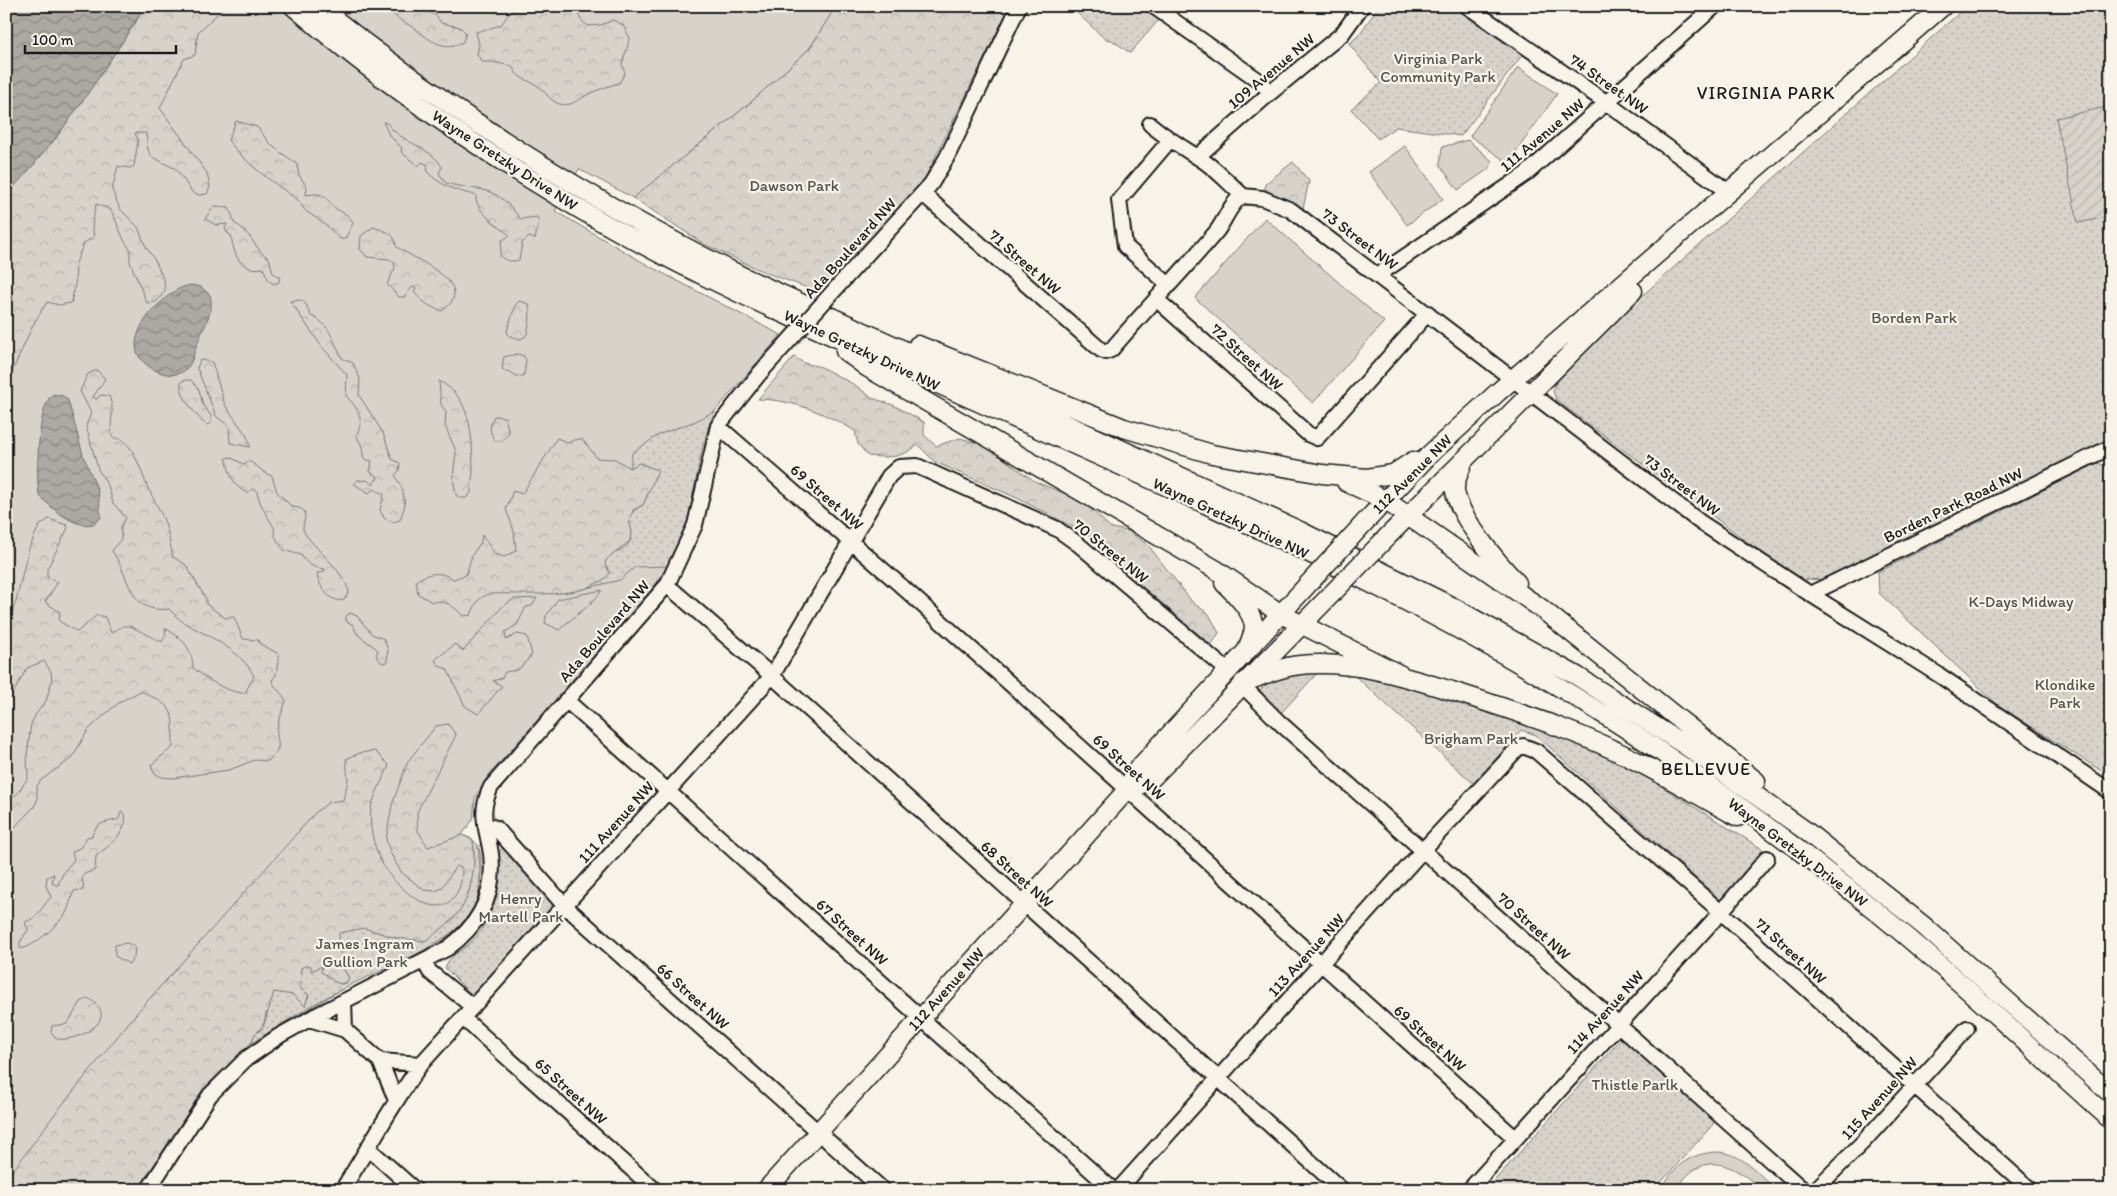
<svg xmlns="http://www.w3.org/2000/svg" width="2117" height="1196" font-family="Itim,sans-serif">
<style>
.grass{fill:#d7d3cb;stroke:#7a7874}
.forest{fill:url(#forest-crowns);stroke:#7a7874}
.park{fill:url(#park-dots);stroke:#7a7874}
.garden{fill:url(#garden-furrows);stroke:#7a7874}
.water{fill:url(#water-waves);stroke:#72716c}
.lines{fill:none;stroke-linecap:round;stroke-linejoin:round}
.minor-casing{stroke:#1c1c1c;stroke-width:18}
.major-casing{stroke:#1c1c1c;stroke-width:21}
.minor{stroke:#f7f3e8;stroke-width:14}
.major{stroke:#f7f3e8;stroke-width:18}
.minor-bridge-casing{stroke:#1c1c1c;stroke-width:18;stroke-linecap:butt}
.major-bridge-casing{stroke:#1c1c1c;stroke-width:21;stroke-linecap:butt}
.minor-bridge{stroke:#f7f3e8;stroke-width:14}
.major-bridge{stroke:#f7f3e8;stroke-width:18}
.labels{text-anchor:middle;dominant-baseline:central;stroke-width:4.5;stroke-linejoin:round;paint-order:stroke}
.park-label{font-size:16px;fill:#545351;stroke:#f7f3e8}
.street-label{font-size:16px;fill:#1c1c1c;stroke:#f7f3e8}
.neighbourhood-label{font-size:18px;letter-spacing:1px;fill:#1c1c1c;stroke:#f7f3e8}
</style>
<defs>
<pattern id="forest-crowns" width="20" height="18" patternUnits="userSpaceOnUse" patternTransform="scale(1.25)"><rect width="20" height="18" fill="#d7d3cb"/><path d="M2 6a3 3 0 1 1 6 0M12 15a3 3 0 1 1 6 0" fill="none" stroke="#b8b5ae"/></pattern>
<pattern id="park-dots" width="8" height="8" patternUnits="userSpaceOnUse" patternTransform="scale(1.25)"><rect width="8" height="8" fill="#d7d3cb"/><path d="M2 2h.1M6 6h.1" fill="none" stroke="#b8b5ae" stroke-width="1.8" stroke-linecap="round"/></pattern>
<pattern id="garden-furrows" width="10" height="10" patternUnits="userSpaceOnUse" patternTransform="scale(1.25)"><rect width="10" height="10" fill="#d7d3cb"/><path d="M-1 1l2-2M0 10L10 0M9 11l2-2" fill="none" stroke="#b8b5ae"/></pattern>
<pattern id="water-waves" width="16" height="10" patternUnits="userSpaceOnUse" patternTransform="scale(1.25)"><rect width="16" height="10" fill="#aca9a2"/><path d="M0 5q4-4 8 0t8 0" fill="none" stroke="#8b8983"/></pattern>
</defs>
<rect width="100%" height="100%" fill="#f7f3e8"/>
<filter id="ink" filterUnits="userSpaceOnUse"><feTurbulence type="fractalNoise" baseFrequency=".02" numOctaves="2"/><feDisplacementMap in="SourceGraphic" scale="10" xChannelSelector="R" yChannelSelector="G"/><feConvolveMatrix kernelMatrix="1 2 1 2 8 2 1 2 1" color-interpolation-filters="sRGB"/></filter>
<g filter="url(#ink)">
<!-- grass -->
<path class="grass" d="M 144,6 L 836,6 L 810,48 L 750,103 L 633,198 L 579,169 L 555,211 L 651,267 L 781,335 L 715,411 L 705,433 L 682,536 L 670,563 L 651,591 L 489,775 L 475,798 L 473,819 L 462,835 C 468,837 475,840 478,846 C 485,861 480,896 472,910 C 466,920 458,928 449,936 L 344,988 L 252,1043 L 213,1079 L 137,1190 L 6,1190 L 6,197 L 56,138 L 136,22 Z
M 1518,67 L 1557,94 L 1508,163 L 1470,136 Z
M 1468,140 L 1492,161 L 1490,168 L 1458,190 L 1440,165 L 1442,147 Z
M 1405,146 L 1443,199 L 1407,225 L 1369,172 Z
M 1265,218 L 1384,322 L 1313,403 L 1195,298 Z
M 1717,1152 C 1741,1152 1759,1174 1776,1190 L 1762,1190 C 1733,1163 1702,1148 1676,1190 L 1661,1190 C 1673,1166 1691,1153 1717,1152 Z"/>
<!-- forest -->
<path class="forest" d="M 143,6 L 226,6 L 198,32 L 195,55 L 184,59 L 160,108 L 207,173 L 210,187 L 207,194 L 199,195 L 193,193 L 176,169 L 152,157 L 148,150 L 146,133 L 135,133 L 138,141 L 134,166 L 130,168 L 118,166 L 112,190 L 120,209 L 138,227 L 146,247 L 156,262 L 164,281 L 165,291 L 156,302 L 147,303 L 130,262 L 130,249 L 124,240 L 111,210 L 96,204 L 92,225 L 94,237 L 84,243 L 76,263 L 75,285 L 71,303 L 59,305 L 47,302 L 33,325 L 6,385 L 6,195 L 56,138 L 136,22 Z
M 394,6 L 421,6 L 423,11 L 436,15 L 441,23 L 460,27 L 466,33 L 463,42 C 440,53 428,37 409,25 C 402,21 398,19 393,14 Z
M 521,6 L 575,6 L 581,20 L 588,26 L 601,25 L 613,20 L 623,25 L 630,38 L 622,64 L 625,73 L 619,83 C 609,86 596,90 587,95 C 576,101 568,109 555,102 C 548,98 544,90 538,86 C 527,79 518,80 512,66 L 492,62 L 482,62 L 477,54 L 479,45 L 476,32 L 501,25 L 508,15 Z
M 836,6 L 1010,6 L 925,178 L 874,235 L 816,291 L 764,272 L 704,244 L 633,198 L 750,103 L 810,48 Z
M 236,121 L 257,127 L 272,146 L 297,164 L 299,175 L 307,187 L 306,195 C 329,191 324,200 338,210 C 345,214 350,215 353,223 L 345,239 L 340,239 C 329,227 321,221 307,212 C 302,209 301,201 295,198 C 270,180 247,165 228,140 Z
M 383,122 L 387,123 C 401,144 430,145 442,167 L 439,173 L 446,183 C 483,193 495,183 520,219 L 537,217 L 539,221 L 535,239 L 529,237 L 522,243 L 519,260 C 512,262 505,261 500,256 L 502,240 L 510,236 C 500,226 474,212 476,195 C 455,191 442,186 427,172 L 428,165 L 422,162 L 418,166 L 401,152 L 402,148 L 389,135 Z
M 1293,162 L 1309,181 L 1302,213 L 1265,189 L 1265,184 Z
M 214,206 L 229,207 L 235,224 C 248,228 257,253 269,258 L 273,273 L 280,277 L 279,282 L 274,284 L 269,281 L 263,268 C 240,272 234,256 231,235 L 227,233 L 225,228 L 227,224 L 216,225 L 205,219 Z
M 373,227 C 385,231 395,232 396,246 C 414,260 481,284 442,311 C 432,309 420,300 414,292 L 416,288 L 412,287 L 405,297 L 399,297 L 387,284 L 395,268 L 394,262 L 389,259 L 367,257 L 360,249 L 361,236 Z
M 302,300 L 307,306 L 311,316 C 330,323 333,341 342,358 L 353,363 L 360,379 L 359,395 L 383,433 L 392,459 L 400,463 L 399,471 L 395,475 L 402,488 L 405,505 L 400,520 L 393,522 L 384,518 L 380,510 L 384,494 L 373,489 L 369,493 L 354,484 L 359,479 L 360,481 L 367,480 L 373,485 L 378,477 L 370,472 L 372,461 L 364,459 L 361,444 L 356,435 C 366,420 357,407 346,396 L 347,375 L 322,347 L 290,301 Z
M 519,301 L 529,304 C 531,311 529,330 526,336 L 521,339 L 509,336 L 507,331 L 515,306 Z
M 517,354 L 524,356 L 526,360 L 524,375 L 519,378 L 509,371 L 505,372 L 502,367 L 504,357 Z
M 794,357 L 804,363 L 821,367 L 855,385 L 872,398 L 893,405 L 924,422 L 924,435 L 936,446 L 960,438 L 984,445 L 1036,482 L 1081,500 L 1111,528 L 1128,531 L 1148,545 L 1193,603 L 1209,614 L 1219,633 L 1211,645 L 1142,586 L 1090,536 L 1017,498 L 935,462 L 918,445 C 901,458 890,458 868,456 L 858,444 L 855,431 C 825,413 794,400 758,399 Z
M 200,360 L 212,362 L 225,405 L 247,436 L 250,447 L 230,443 L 229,426 L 216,416 L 197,368 Z
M 97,370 L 105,379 L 93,397 L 96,399 L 101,395 L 109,396 C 116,412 108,423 113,438 C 134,436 142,478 150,492 C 155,502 161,512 165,523 C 169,533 170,546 173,557 L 186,565 L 206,599 L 206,604 L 225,618 L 234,617 L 243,639 L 258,640 L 260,644 L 279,654 L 276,675 L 272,680 C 275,690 282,692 286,701 C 283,709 280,717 278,725 C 273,742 287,744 268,761 L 255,760 L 229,770 L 173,778 L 161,777 L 154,773 L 151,765 L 173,747 C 172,710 178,709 141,691 L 123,700 L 111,709 L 88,730 L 72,758 L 41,780 L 37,786 L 37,801 L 33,808 L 6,836 L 6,802 L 17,794 L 28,778 L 27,755 L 31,724 L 36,714 L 46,701 L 52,680 L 51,672 L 44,661 L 27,668 L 6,706 L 8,623 L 16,601 L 28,551 L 39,526 L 49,519 L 67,525 L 68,528 L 47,569 L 47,577 L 58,582 L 45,602 L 60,612 L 59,621 L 77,632 L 97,615 L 105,617 L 111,633 L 123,626 L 130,626 L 162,642 L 166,635 L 165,628 C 183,639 192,647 193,668 C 207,679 227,693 245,693 L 254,676 C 241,650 211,638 187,624 C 180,621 174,614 169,609 C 128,615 130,575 112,551 L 121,539 L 121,526 L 126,518 L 113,503 L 108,486 L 98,469 L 86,426 L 91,413 L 80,391 L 88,374 Z
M 185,380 L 191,380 L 199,390 L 203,405 L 211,416 L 211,423 L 206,425 C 196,415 179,396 181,382 Z
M 439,381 C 471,397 472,434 473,466 C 474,475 470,483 471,493 L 466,498 L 460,498 L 456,495 L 453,478 L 456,451 L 445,426 L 446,411 L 441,405 Z
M 494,416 L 505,417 L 509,433 L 502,441 L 495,441 C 489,432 489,426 494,416 Z
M 557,438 L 568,443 L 574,440 L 582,439 L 597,458 L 615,459 L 630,468 L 639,463 L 659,470 L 643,505 L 633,510 L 630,541 L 618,550 L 607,567 L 610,573 C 588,602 521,592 489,594 C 476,599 476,604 471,615 L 463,616 C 453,606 447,600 432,602 L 418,594 L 416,581 C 429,572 440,571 453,579 L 466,575 L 472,555 L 481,542 L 482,535 L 495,554 L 504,557 L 516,551 L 514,531 L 506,509 L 513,491 L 522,494 L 524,491 Z
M 230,457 L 245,465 L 248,461 C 258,465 262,473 272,476 L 277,492 L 292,507 C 312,508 303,518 303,530 C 314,550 343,568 349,592 L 344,600 C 330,604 318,585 317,573 L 324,572 L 325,569 C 314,568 307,565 301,555 L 284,550 C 281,546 277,541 275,536 C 274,532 275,528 272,524 C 266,514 259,503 257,491 L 252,489 L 248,493 C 232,487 230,473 226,458 Z
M 602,590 C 591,607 573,616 559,630 L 545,623 L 546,616 L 558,599 Z
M 537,598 L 532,606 L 526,607 L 517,625 L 505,632 L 506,640 L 517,634 L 527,636 L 532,655 L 518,670 L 505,672 L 502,678 L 493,681 L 502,686 L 478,714 L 465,706 L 447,669 L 439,666 L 435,660 L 455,644 L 463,651 L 503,606 L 514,599 Z
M 350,613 L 357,616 L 372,634 L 384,639 L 388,650 L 387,662 L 382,663 L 376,656 L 378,650 L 357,634 L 353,625 L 346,621 L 346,616 Z
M 448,724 L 456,735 L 417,812 L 418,831 L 428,847 L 462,835 L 473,840 C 476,859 473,884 465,902 C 458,918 439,931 426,941 C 415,940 403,940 393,937 C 371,931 361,922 341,939 L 341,965 L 349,978 L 346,983 C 336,987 325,975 317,969 L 311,972 L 301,968 L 300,988 L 309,994 L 305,1006 L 299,1002 L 266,1013 C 265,1029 256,1029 252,1042 L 203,1089 L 138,1190 L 6,1190 L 6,1180 L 54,1115 L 135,1015 L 316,812 L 329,802 L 343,800 L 348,781 L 346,759 L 360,753 L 375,751 L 389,765 C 384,778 376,791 372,804 C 367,824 375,854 386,870 C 398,888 436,922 454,897 C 461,888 462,879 462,868 L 456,866 L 442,888 L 435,891 L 424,890 L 401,872 L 390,852 L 386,839 L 392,805 L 408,761 L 436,726 Z
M 121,812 L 125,814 C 129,831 109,846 96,856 L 95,870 L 84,874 L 82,879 L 84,887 L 83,890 L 74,891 C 71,898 69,907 66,913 C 61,922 29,952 20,948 L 20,942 L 28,930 L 25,922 C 39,918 42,906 51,897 L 46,886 L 47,877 L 54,874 L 52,882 L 57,886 L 65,870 L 74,860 L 72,852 L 81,847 L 87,837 L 92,836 C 96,821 107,823 119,819 Z
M 127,943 L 135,947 L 134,957 L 129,964 L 115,956 L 115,945 Z
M 88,998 C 123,1018 80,1042 57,1039 L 51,1032 L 52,1026 L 67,1024 L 81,1002 Z"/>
<!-- park -->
<path class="park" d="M 1075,6 L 1153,6 L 1164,14 L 1130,53 L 1112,40 L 1105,39 L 1073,9 Z
M 1379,6 L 1455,6 L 1523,54 L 1461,136 L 1396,127 L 1378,139 L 1351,109 L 1381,83 L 1349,44 L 1358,36 Z
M 1967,6 L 2111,6 L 2111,438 L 1832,579 L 1799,580 L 1556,400 L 1553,391 L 1556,383 L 1625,311 Z
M 715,411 C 692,460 698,521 668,566 L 635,567 L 620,580 L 587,588 L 603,580 L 610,573 L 605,564 L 606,560 C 612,553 624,550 629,543 C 639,527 617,518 643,505 L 658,470 L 639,463 L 630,468 L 632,453 L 660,434 L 696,421 Z
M 2098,463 L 2111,468 L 2111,777 L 1999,706 L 1879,593 L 1878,572 Z
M 1324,667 L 1366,673 L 1526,720 L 1603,754 L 1656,783 L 1764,850 L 1720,900 L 1536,735 L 1521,730 L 1474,784 L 1352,673 L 1320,670 L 1281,713 L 1259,693 L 1264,684 L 1287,674 L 1286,672 Z
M 473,840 L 478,845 C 480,867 483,889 473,909 C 456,943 378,971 344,988 C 312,1004 282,1024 252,1043 L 254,1035 L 263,1028 L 274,992 L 293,995 L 305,1006 L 309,995 L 300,988 L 301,968 L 307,965 L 311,966 L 311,971 L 322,966 L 321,972 C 331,976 334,987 346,983 L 349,978 L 341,965 L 339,933 L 364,928 L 396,938 L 425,941 C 439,931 458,918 465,902 C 473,884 476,859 473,840 Z
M 502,848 L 506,848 L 552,904 L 554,909 L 477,994 L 472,995 L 445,968 C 448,956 464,950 472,941 C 497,916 497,887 498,854 Z
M 1623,1037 L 1716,1121 L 1654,1190 L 1486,1190 Z"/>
<!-- garden -->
<path class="garden" d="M 2111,106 L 2111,216 L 2078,223 L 2056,118 Z"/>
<!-- water -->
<path class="water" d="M 6,6 L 144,6 C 132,29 117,50 103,71 C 74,115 43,157 6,195 Z
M 191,285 L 201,287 L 210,295 C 215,310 203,328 198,342 C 194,351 193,364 185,370 C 172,381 149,370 140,358 C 128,341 146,315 159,304 C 169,295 177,287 191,285 Z
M 53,394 L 63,396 L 68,400 L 83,455 L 98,491 L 101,517 C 87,539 51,509 39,495 C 36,476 37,405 53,394 Z"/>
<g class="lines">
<!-- minor casing -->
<g class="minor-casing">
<path id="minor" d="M 1153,6 L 1261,82 L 1270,93
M 1467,6 L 1607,103 L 1730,193
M 1150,124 C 1167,139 1186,149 1205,162 C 1219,172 1231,185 1243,196
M 1197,157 L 1270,93 L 1342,34 L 1362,6
M 923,194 L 1101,350 L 1106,352 L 1111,350 C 1145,310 1182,272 1216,232 C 1225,221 1231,201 1243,196
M 1243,196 L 1262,198 L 1291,210 L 1700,522 L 1810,594 L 1939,675 L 2111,792
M 857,265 L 931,184 L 947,157 L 1019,6
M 1378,275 L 1526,174 L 1715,6
M 1169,285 L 1125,246 L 1119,200 L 1170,140
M 1156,299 L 1308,434 L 1317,438 L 1428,313
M 718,426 L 898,583 L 1515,1138
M 667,585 L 772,676 L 1342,1190
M 1810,594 L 2111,447
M 1242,685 L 1279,722 L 1800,1187 L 1806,1190
M 566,700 L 1113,1190
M 485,825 L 496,828 L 564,905 L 883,1190
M 424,962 L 430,972 L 473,1007
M 463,1018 L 655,1190
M 309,1019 L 345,1030 L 344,1001
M 345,1030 L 380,1061
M 396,1100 L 380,1061 L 421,1064
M 369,1149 L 415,1190
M 148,1190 L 210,1095 L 246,1059 L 279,1036 L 315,1016 L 448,948 C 479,925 496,894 491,854 C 487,827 478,814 491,787 L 667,585 L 695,525 L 718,426 L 760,373
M 342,1190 C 369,1148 392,1104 421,1064 L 772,676 L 889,476 L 899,467 L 917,466 L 1057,529 L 1078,544 L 1228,671
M 1118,1190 L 1423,850 L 1518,748 L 1523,746 L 1536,751 L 1721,912 L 2031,1190
M 1469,1190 L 1721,912 L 1767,858
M 1815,1190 L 1863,1142 L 1967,1028"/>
</g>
<!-- major casing -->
<g class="major-casing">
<path id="major" d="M 293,6 C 388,88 494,160 602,222 C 693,274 788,316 883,359 C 1049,435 1219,506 1382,589 C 1558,678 1725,787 1877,912 C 1958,978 2033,1050 2111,1120
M 318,6 C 453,115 593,203 748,279 L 1300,531 L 1451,606 L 1577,676 L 1686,746 L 1806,831 L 1925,927 L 2111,1094
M 918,345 L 1124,428 L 1212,454 L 1322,474 L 1367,478 L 1393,474 L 1413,461
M 845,351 L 868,368 L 1215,569 L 1281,614 L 1401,675
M 1462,465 C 1459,473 1454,483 1455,491 C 1459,518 1499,564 1517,583
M 1346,482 L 1385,500 L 1542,609 L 1756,781
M 1365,522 L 1430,454 L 1498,392 L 1943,6
M 1387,537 L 1633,291
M 1224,583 C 1235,594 1253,611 1254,627 C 1254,633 1250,641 1248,647
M 1243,683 C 1261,676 1280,667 1300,665 C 1352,660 1403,676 1452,691 C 1517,712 1582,732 1642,764 C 1675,781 1706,800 1738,817
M 1128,789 L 1149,781 L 1320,606
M 766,1190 L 1128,789 L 1135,772 L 1300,593"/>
</g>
<!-- minor -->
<use href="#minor" class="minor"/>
<!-- major -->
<use href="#major" class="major"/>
<!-- minor-bridge casing -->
<g class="minor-bridge-casing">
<path id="minor-bridge" d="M 760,373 L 857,265"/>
</g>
<!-- major-bridge casing -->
<g class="major-bridge-casing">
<path id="major-bridge" d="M 1300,593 L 1365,522
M 1320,606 L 1387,537"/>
</g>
<!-- minor-bridge -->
<use href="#minor-bridge" class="minor-bridge"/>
<!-- major-bridge -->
<use href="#major-bridge" class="major-bridge"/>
</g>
</g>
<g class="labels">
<!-- park labels -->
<g class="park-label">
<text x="1438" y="58">Virginia Park<tspan x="1438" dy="18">Community Park</tspan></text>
<text x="794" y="185">Dawson Park</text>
<text x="1914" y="317">Borden Park</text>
<text x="2021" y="601">K-Days Midway</text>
<text x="2065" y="684">Klondike<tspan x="2065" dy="18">Park</tspan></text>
<text x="1471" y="738">Brigham Park</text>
<text x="521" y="898">Henry<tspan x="521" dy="18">Martell Park</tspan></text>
<text x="365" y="943">James Ingram<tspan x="365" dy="18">Gullion Park</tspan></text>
<text x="1635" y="1084">Thistle Parlk</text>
</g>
<!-- street labels -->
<g class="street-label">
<text transform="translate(1271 71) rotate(-40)">109 Avenue NW</text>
<text transform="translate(1609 84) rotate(35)">74 Street NW</text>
<text transform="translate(1542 135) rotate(-40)">111 Avenue NW</text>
<text transform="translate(505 160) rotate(33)">Wayne Gretzky Drive NW</text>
<text transform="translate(1360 239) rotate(37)">73 Street NW</text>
<text transform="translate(850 248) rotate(-48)">Ada Boulevard NW</text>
<text transform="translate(1025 262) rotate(41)">71 Street NW</text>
<text transform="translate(862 350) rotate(25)">Wayne Gretzky Drive NW</text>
<text transform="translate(1247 357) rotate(42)">72 Street NW</text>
<text transform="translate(1412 474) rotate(-45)">112 Avenue NW</text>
<text transform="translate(1682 485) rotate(37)">73 Street NW</text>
<text transform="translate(827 497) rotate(41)">69 Street NW</text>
<text transform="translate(1953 505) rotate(-26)">Borden Park Road NW</text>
<text transform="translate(1231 518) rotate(25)">Wayne Gretzky Drive NW</text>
<text transform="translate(1111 551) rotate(39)">70 Street NW</text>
<text transform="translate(604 631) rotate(-49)">Ada Boulevard NW</text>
<text transform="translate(1129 767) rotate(42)">69 Street NW</text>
<text transform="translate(616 822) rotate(-48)">111 Avenue NW</text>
<text transform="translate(1798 852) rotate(37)">Wayne Gretzky Drive NW</text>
<text transform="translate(1017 874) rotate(42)">68 Street NW</text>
<text transform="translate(1534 926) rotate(42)">70 Street NW</text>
<text transform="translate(852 932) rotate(42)">67 Street NW</text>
<text transform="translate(1791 951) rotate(42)">71 Street NW</text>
<text transform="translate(1306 955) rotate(-48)">113 Avenue NW</text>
<text transform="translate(946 989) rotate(-48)">112 Avenue NW</text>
<text transform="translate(693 996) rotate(42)">66 Street NW</text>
<text transform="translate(1605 1012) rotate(-48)">114 Avenue NW</text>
<text transform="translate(1430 1038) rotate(42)">69 Street NW</text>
<text transform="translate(571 1091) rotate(42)">65 Street NW</text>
<text transform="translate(1879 1098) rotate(-48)">115 Avenue NW</text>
</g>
<!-- neighbourhood labels -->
<g class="neighbourhood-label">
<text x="1766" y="93">VIRGINIA PARK</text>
<text x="1706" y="769">BELLEVUE</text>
</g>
</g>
<!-- margin -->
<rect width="2117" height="1196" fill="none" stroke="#f7f3e8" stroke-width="25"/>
<rect x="12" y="12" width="2092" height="1171" fill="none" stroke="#1c1c1c" stroke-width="2" filter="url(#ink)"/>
<!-- scale -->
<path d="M25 45v8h151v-8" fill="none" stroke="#1c1c1c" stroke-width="2.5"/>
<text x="32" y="45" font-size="15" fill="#1c1c1c" stroke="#f7f3e8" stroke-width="4" paint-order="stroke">100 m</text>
</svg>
